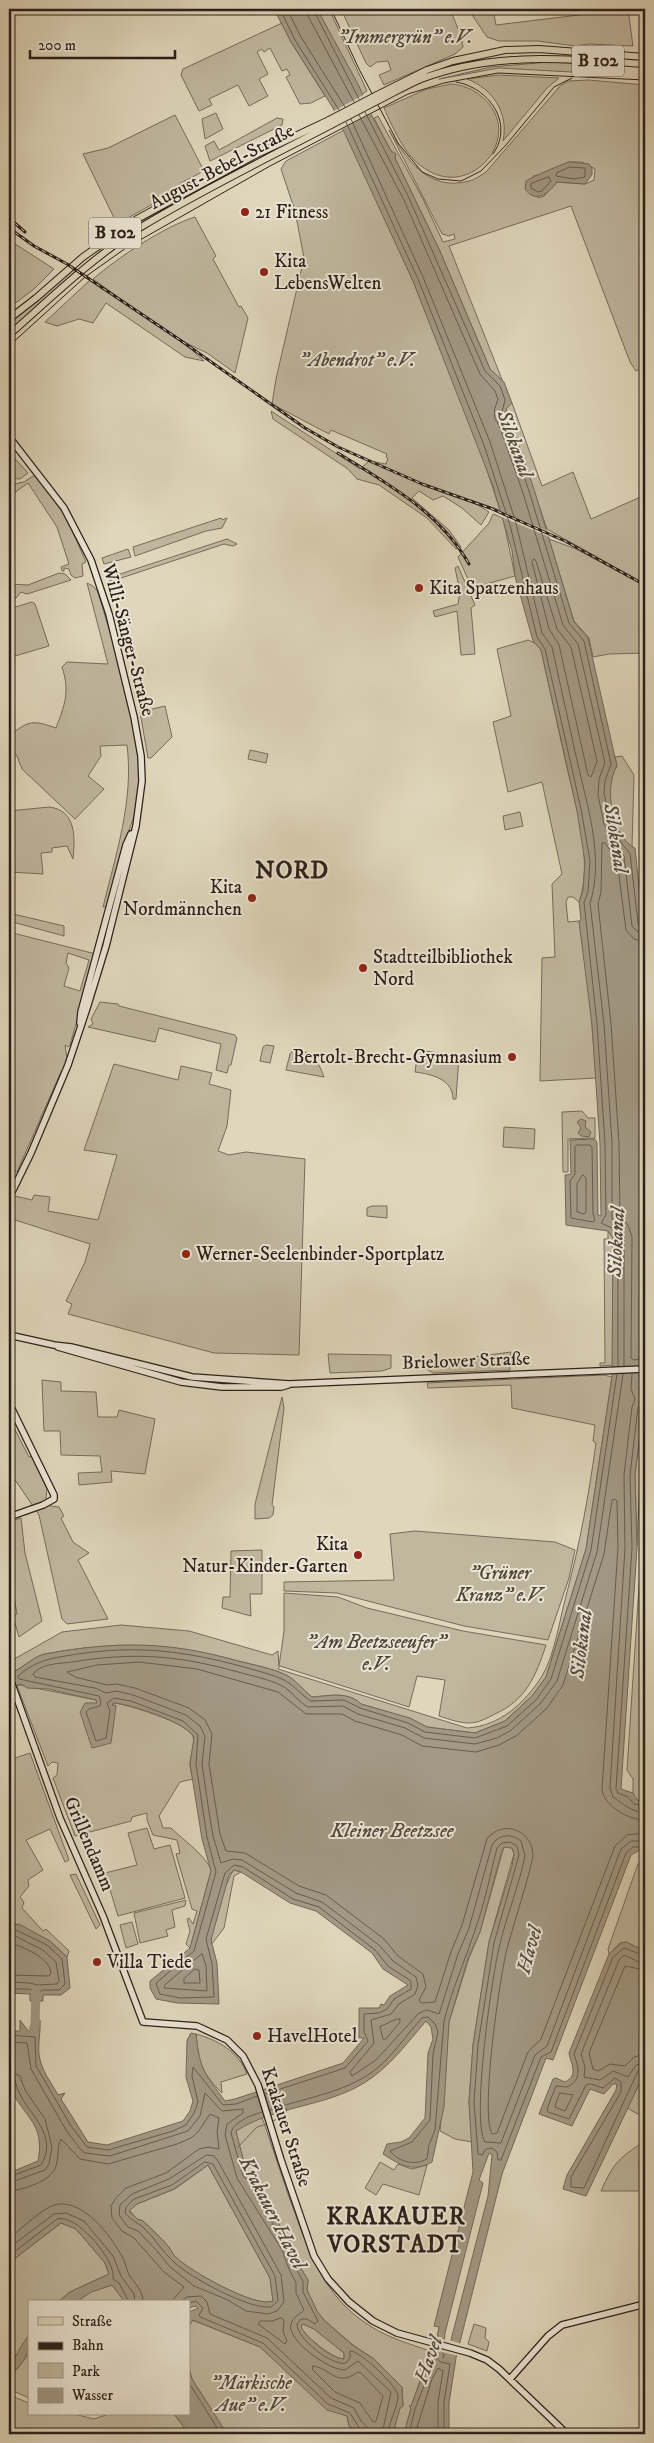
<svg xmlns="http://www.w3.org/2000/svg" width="654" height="2443" font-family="'IM FELL DW Pica',serif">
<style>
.green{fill:#c0b79f;stroke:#766b5c;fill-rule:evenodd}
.water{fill:#a29884;stroke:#726859;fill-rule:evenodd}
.pier{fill:#dfd6bb}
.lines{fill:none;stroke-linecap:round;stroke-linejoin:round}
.shore{stroke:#665c4e;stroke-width:1}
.stream{stroke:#726859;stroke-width:1}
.river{stroke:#a29884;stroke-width:9}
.secondary-casing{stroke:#2b1f19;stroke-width:8}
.primary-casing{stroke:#2b1f19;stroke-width:8}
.secondary{stroke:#eae4d3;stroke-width:5.5}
.primary{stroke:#dfd6bb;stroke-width:6}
.tram{stroke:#2b1f19;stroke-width:1}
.rail-casing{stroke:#2b1f19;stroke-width:3}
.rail{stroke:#eae4d3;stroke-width:1;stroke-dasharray:4;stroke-linecap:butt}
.primary-bridge-casing{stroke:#2b1f19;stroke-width:8;stroke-linecap:butt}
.primary-bridge{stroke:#dfd6bb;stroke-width:6}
.poi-dot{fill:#8f2418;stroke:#eae4d3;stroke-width:2}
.labels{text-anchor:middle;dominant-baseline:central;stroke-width:4;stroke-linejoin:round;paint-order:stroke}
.shield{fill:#eae4d3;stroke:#645a51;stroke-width:1}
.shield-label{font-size:18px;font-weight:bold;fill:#2b1f19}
.park-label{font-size:19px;font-style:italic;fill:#50453a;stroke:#eae4d3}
.street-label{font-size:19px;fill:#2b1f19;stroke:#eae4d3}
.poi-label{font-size:19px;fill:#2b1f19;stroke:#eae4d3;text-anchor:start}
.water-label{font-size:20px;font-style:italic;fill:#55493e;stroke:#eae4d3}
.district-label{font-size:24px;font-weight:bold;letter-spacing:1px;fill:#2b1f19;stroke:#eae4d3}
</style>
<rect width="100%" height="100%" fill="#dfd6bb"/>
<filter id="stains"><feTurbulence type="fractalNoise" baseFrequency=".004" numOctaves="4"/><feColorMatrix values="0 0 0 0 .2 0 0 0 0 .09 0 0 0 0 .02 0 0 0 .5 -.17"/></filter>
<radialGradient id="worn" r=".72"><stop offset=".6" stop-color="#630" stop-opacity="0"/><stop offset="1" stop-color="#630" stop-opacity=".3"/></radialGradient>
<!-- green -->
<path class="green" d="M 317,9 L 329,9 L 367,91 L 362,94 Z
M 341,9 L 450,9 L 461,36 L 463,47 L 455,54 L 384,85 L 379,75 L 391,70 L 388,61 L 377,62 L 370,67 L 366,63 Z
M 468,9 L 493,9 L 496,25 L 628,9 L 633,46 L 589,44 L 575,46 L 538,41 L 499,41 L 487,37 Z
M 282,23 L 291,42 L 325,96 L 311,103 L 300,104 L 286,77 L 290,75 L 287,69 L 282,71 L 270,48 L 264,52 L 262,49 L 257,52 L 268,74 L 259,79 L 268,96 L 249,106 L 238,85 L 209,99 L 212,105 L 199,111 L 181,75 L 183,69 Z
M 549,62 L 589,64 L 589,73 L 499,68 L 439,79 L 491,67 Z
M 498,75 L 559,78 L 547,88 L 503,141 C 509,113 493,89 467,79 Z
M 589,80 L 645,85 L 645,366 L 636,371 L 630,362 L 571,206 L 449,246 L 503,382 L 490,369 L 439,249 L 395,158 L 396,155 L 391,151 L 374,118 L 378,116 L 423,199 L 443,242 L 455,239 L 454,234 L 449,236 L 442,234 L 389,130 C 407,160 429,192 469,181 C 475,180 481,175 486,172 L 560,86 L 568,81 ZM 569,162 L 582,162 L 595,169 L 594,180 L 585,184 L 557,182 L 544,196 L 538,198 L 533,176 L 544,174 Z
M 451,84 C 463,85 473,89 482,97 C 527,134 472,202 424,168 C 405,156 393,128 384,108 L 427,89 Z
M 216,113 L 223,129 L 205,139 L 202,119 Z
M 175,115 L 202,167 L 200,173 L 181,183 L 169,195 L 117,224 L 83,154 L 108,148 Z
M 277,118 L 283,119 L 282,125 L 210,161 L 205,146 L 214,141 L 219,150 Z
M 344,130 L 413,281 L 479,446 L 500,510 L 470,500 L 489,512 L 481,525 L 462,508 L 443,496 L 433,500 L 419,491 L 412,498 L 449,530 L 461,547 L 456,549 L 427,518 L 379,485 L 357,479 L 348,469 L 273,419 L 271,411 L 360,469 L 369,461 L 386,464 L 388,458 L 386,457 L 387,454 L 331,430 L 329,434 L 272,404 L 276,379 L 304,258 L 295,211 L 281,169 L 286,161 Z
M 204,186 L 125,235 L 122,232 Z
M 195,217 L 216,256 L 213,259 L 239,307 L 241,306 L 248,318 L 235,373 L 207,353 L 182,341 L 204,361 L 185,357 L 106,303 L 93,323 L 79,319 L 57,326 L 45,322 L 90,280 L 126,303 L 93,279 C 119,257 163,227 195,217 Z
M 9,240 L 54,269 L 34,289 L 9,308 Z
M 73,269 L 77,272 L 9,332 L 9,324 Z
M 512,403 L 542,486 L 573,472 L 591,519 L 645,495 L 645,584 L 547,529 L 508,415 L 506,416 L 506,409 Z
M 9,452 L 28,473 L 20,479 L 9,478 Z
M 33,476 L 37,476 L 66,517 L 86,562 L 82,564 L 83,576 L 75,578 L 71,575 L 69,569 L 64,568 L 64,571 L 62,571 L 61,567 L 69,564 L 57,527 L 28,483 L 14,493 L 14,484 L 24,482 Z
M 493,514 L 503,518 L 515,576 L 472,588 L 458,557 L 489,523 Z
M 221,518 L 222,520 L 227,518 L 222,528 L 206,531 L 135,556 L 133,547 Z
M 227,539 L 237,544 L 233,546 L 224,544 L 109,582 L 114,576 Z
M 549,539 L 576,549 L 645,586 L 645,653 L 609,654 L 593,657 L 589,638 L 574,621 Z
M 128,549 L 131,557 L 104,564 L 102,558 Z
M 458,566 L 475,605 L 471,608 L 475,654 L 461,655 L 457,611 L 435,617 L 433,611 L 458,604 L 460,592 L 455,568 Z
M 59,573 L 65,574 L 71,580 L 27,594 L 21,592 L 16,598 L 9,600 L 9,584 L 28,585 Z
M 87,583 L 93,586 L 98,592 C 114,649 149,743 138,801 C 135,819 126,834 122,852 C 119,865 115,898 107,907 L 103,907 C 116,854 134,800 127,745 L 100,746 L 101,756 L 88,776 L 104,789 L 75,819 L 22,769 L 17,756 L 9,746 L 9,736 C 29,720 33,720 56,728 C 65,704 70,692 62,667 L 67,662 L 108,664 Z
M 32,602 L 35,604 L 49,646 L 15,656 L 9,636 L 9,609 Z
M 528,640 L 537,644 L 541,650 C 549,686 557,722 565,759 C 574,800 594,860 579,902 L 573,897 L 568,897 L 566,902 L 568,922 L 579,921 L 590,998 L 596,1078 L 540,1081 L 542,958 L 555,957 L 552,884 L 562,874 L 542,782 L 508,792 L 493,722 L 511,716 L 497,649 Z
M 165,706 L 172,737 L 151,758 L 148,758 L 140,712 Z
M 250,750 L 268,754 L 266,763 L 248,759 Z
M 622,756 L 634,775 L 632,847 C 611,830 602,789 617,766 L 615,757 Z
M 49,807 C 77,810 75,839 73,859 L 67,846 L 52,848 L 52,852 L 41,853 L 43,874 L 9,872 L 9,811 Z
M 520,812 L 523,826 L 505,830 L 503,816 Z
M 9,913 L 64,926 L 64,936 L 9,921 Z
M 9,932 L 96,954 L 70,1045 L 68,1047 L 65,1045 L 68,1065 L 60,1074 L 17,1172 L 9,1168 ZM 68,953 L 89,960 L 80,991 L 64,986 L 69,968 L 66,963 Z
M 100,1002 L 118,1004 L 119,1006 L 235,1035 L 237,1038 L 231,1065 L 229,1065 L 227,1073 L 216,1070 L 221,1044 L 159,1028 L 155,1042 L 88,1027 L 93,1024 L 91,1019 Z
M 266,1045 L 274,1046 L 270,1063 L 260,1061 L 263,1047 Z
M 294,1049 C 313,1052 317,1059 324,1077 L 286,1070 L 290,1054 Z
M 418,1050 L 459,1056 L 456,1099 L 453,1099 C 453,1079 431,1074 415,1072 Z
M 114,1064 L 178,1080 L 181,1066 L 212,1073 L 209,1084 L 231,1090 L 227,1126 L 218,1151 L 229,1155 L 246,1152 L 305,1159 L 299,1355 L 214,1353 L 68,1314 L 72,1304 L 66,1301 L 85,1262 L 90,1244 L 9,1218 L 9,1205 L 15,1196 L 32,1200 L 34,1195 L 50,1197 L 48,1211 L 98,1220 L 117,1155 L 84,1150 Z
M 582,1111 L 588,1118 L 595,1118 L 595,1138 L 568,1139 L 568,1172 L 563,1172 L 562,1112 Z
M 504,1127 L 535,1129 L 534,1149 L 503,1147 Z
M 372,1206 L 387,1206 L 387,1218 L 367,1216 L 367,1208 Z
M 608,1231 L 613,1238 L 613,1365 L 600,1366 L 600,1363 L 605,1363 L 604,1239 L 608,1239 Z
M 511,1352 L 510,1370 L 433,1373 L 428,1370 L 429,1363 Z
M 328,1354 L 391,1355 L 391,1368 L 382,1371 L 330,1373 Z
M 604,1375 L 612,1377 L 586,1549 L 546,1677 L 532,1696 L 505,1721 L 475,1733 L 427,1727 L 411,1719 L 361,1704 C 348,1691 329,1696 312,1697 C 303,1690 296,1680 286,1675 C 271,1668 254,1665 238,1661 C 169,1642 116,1641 45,1654 C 31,1657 21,1671 9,1673 L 9,1662 L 62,1632 L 121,1625 L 189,1631 L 272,1655 L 278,1651 L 279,1666 L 284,1631 L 284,1593 L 338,1597 L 367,1608 L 463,1631 L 546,1645 C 536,1676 526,1700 495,1714 C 487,1718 479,1723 469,1723 C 459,1723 449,1719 439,1716 L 445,1680 L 417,1676 L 409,1707 L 280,1666 L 278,1669 L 467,1728 C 500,1726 525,1703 542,1676 C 555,1655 560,1617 567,1592 C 580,1543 589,1494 596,1443 L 593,1441 L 595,1425 L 512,1408 L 511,1385 L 428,1388 L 427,1383 Z
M 643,1375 L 645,1375 L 645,1460 L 640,1474 L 637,1546 L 635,1475 L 645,1391 L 642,1389 Z
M 42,1380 L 61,1382 L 61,1391 L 96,1392 L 98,1417 L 117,1417 L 119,1410 L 155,1419 L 145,1474 L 111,1471 L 112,1482 L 79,1485 L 78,1473 L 102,1472 L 100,1456 L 61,1455 L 60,1431 L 44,1431 Z
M 282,1397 L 284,1408 L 272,1505 L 274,1507 L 273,1515 L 269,1518 L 255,1519 L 255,1504 Z
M 9,1418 L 29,1457 L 32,1456 L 47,1489 L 46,1498 L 50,1506 L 59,1507 L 64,1516 L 61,1518 L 73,1542 L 89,1553 L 78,1560 L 108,1619 L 67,1624 L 62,1619 L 39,1515 L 9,1471 Z
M 21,1518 L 25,1553 L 42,1621 L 19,1637 L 13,1616 L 17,1614 L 9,1569 L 9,1522 Z
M 415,1531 L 555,1542 L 575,1550 L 569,1578 L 548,1640 L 464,1626 L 337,1593 L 284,1591 L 284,1582 L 394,1580 L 390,1534 Z
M 262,1550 L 262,1594 L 250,1594 L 251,1616 L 222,1608 L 223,1597 L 230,1597 L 231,1551 Z
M 640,1571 L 644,1578 L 642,1717 L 643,1721 L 645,1720 L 645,1802 L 637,1800 L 633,1796 L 633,1779 L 627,1770 Z
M 20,1685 L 96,1700 L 97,1703 L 116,1706 L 112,1705 L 116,1703 C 130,1706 190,1723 193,1737 C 196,1745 190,1755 190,1764 C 190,1769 192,1774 193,1779 L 180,1782 L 159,1816 L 163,1828 L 171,1828 C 181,1838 209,1858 211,1871 L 190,1948 L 186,1944 L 190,1931 L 187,1919 L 189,1918 L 193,1924 L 197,1911 L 192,1909 L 176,1854 L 180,1853 L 177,1840 L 153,1835 L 147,1820 L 147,1813 L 132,1817 L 131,1821 L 75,1836 L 53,1778 L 57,1775 L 58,1763 L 52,1762 L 48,1766 L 17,1686 Z
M 30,1753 L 69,1860 L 65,1862 L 50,1829 L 26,1840 L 43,1870 L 28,1880 L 29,1886 L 20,1897 L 24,1902 L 22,1908 L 43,1931 L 46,1929 L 69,1951 L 67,1957 L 50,1941 L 17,1925 L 9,1917 L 9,1760 Z
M 147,1828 L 154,1849 L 170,1845 L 185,1898 L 118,1916 L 105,1873 L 137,1865 L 128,1833 Z
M 504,1847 L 512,1848 L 514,1854 L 489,1942 L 473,2045 L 469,2102 L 472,2142 L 455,2139 L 440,2131 L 449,2022 L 469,1958 L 480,1932 Z
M 645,1857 L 645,1951 L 626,1942 L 620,1943 L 609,1954 L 608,1949 L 638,1864 Z
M 234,1870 L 241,1872 L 234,1876 L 224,1928 L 211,1945 C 210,1933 226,1878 234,1870 Z
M 76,1874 L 100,1925 L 96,1929 L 70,1875 Z
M 186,1900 L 185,1906 L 172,1910 L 175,1927 L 166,1930 L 168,1936 L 140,1943 L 134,1913 Z
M 132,1922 L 138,1944 L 126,1948 L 120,1925 Z
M 196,2034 C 218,2040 239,2052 247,2074 L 221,2082 L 222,2093 C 201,2072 199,2063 196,2034 Z
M 645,2072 L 643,2103 L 645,2118 L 627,2108 Z
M 262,2117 C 271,2144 280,2170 289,2197 C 308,2248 321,2295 370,2326 C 389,2338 410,2344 430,2351 L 411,2407 L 409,2406 L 411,2408 L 404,2434 L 392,2434 L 400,2408 L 403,2406 L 402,2387 L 374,2359 L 353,2345 L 324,2320 L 317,2311 L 307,2290 L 308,2280 L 299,2265 L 293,2245 L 259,2194 L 253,2178 L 247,2174 L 235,2131 L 254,2120 Z
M 645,2141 L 645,2191 L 601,2191 C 614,2162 619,2158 645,2141 Z
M 380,2162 L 394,2170 L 398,2164 L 412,2169 L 427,2165 L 419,2195 L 383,2184 L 376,2195 L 365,2188 Z
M 208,2165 L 270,2278 L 273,2301 C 257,2309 190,2271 177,2259 C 173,2255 171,2250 168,2246 C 160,2237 152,2229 143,2221 L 137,2219 L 129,2210 L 137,2204 L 175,2189 Z
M 61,2223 L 76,2229 L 105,2263 L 109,2274 L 70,2292 L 58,2302 L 29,2302 C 29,2311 32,2326 29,2335 C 28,2338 11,2364 9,2366 L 9,2263 Z
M 112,2285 L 125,2302 L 76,2302 L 91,2292 Z
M 192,2320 L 260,2347 L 330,2409 L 347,2416 L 349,2426 L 361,2434 L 227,2434 L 192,2379 L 189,2368 L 189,2326 Z
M 303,2324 L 314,2329 L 344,2353 L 344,2359 C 333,2359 306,2337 301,2327 Z
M 474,2324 L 486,2328 L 485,2338 L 489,2342 L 487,2351 L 468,2344 Z
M 29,2353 L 29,2398 L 9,2389 L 9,2376 L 18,2368 Z
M 9,2395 L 29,2403 L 29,2414 L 74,2414 L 94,2419 L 109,2414 L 174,2414 L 189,2434 L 9,2434 Z"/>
<!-- water -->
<path class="water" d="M 274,9 L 317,9 L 358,84 L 371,114 L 391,151 L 396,154 L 395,158 L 439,249 L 490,369 L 504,382 L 512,403 L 506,409 L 506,415 L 508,415 L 534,489 L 574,622 L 588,638 L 617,766 C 604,786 611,837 635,848 L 645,945 L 645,1342 L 642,1388 L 645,1391 L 635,1475 L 637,1548 L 621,1789 L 633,1793 L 637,1800 L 645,1802 L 645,1853 L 638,1851 L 631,1855 L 553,2060 L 546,2058 L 502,2174 L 456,2358 L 449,2403 L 449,2434 L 404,2434 L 411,2408 L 409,2406 L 411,2406 L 437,2337 L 439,2327 L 434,2326 L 473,2172 L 469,2102 L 473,2045 L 489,1942 L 512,1866 L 514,1854 L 512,1848 L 504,1847 L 502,1850 L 480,1932 L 468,1958 L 449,2022 L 444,2107 L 432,2162 C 413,2173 400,2165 383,2154 L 387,2144 L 401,2142 L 409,2138 L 425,2118 L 428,2053 L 433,2039 L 431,2027 L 426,2021 C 407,2043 389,2068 364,2083 C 325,2107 275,2106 236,2131 L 247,2174 L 253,2178 L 259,2194 L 293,2245 L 299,2265 L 308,2280 L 307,2290 L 317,2311 L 324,2320 L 352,2345 L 374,2359 L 402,2387 L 403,2406 L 400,2408 L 393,2434 L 361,2434 L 349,2426 L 347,2416 L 327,2410 L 260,2347 L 193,2320 L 189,2326 L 189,2312 L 198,2308 L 196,2306 L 189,2308 L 189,2302 L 125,2302 L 112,2285 L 91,2292 L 76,2302 L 58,2302 L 70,2292 L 109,2274 L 105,2263 L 76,2229 L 61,2223 L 9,2263 L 9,2173 L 38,2161 C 44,2128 31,2122 15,2097 C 12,2090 11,2081 9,2074 L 10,2071 L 9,2028 L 12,2028 L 12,2031 L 20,2031 L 20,2020 L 29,2032 L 31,2030 L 32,2020 L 40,2020 C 41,2034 36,2050 41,2063 C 44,2074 53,2085 58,2095 L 65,2093 L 61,2099 L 88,2142 L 107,2145 L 183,2121 L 190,2111 L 193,2101 L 186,2077 L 187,2040 L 191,2033 L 196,2034 C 200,2072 205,2073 225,2101 L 235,2099 L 343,2063 L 364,2038 L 359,2038 L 359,2008 L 379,2008 L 381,2004 L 384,2005 L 390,1996 L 408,1985 L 383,1969 L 372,1953 L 316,1911 L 290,1903 L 241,1872 L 234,1870 L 229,1875 L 211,1940 L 217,1963 L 219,2004 L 177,2003 L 156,1999 L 150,1988 L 150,1981 L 190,1948 L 211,1871 L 202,1839 L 190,1764 L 194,1737 C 185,1722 131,1704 113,1703 L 112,1705 L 116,1706 L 111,1743 L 92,1748 L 80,1712 L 85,1703 L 97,1703 L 96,1700 L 48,1689 L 27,1688 L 21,1684 L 9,1687 L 9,1673 C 21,1671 31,1657 45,1654 C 116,1641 168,1641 238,1661 C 254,1665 271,1668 286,1675 C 296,1680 303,1690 312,1697 C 329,1696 348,1691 361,1704 L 410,1718 L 427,1727 L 475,1733 L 505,1721 L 532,1696 L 546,1677 L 586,1549 L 612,1377 L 613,1238 L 608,1231 L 566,1225 L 565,1175 L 571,1174 L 570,1140 L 595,1139 L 597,1143 L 598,1215 L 601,1216 L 600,1144 L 592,1025 L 579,921 L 581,920 L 579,902 L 583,891 L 585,862 L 577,811 L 541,650 L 533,641 L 515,576 L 512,551 L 493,486 L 413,281 L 333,108 L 291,42 ZM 489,2153 L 492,2155 L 488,2196 L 451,2340 L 443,2358 L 445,2333 L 483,2183 L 479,2180 ZM 208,2165 L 270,2278 L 273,2301 C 257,2309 190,2271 177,2258 C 173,2255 171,2250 168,2246 C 160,2237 151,2229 143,2221 L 137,2219 L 129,2211 L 137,2204 L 174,2189 ZM 303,2324 L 314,2329 L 344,2353 L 344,2359 C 331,2359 307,2338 301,2327 Z
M 569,162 L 589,164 L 592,168 L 592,175 L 585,184 L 557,182 C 548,194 536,204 525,189 L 526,181 C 534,176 560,165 569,162 Z
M 581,1119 L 586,1121 L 585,1127 L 591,1132 L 589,1137 L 581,1136 L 578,1133 L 581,1128 L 577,1122 Z
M 9,1917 L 16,1925 L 19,1924 L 50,1941 L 67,1957 L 70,1988 L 61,1995 L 43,1995 L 43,2001 L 30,2001 L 30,1994 L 9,1993 Z
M 626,1942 L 645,1951 L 645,2072 L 586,2196 L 563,2189 L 567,2175 L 616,2090 L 617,2084 L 613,2084 L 604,2094 L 590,2089 L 572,2126 L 539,2114 L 553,2079 L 556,2078 L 565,2082 C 579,2075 571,2064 569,2053 L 609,1954 L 621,1943 Z
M 29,2335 C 29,2357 25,2361 9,2376 L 9,2366 C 13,2362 23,2342 29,2335 Z
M 189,2368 L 192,2379 L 227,2434 L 189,2434 L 174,2414 L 189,2414 Z"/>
<!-- pier -->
<path class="pier" d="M 365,94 L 373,113 L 341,130 L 332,112 Z
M 498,510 L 550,532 L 552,538 L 499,516 Z
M 434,2337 L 447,2340 L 446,2347 L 449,2340 L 462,2344 L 459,2356 L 429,2349 L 431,2348 Z"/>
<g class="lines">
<!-- shore -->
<path class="shore" d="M 280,9 L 295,40 L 339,110
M 287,9 L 301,37 L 345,107
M 307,9 L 308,16 L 354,102
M 313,9 L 359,99
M 365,112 L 409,198 L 485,371 L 500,386 L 505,400 L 501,416 L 505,421 L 529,491 L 569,623 L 584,641 L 611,764 L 605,781 L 604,793 L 610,821 L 622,844 L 630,853 L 638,923 L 640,927 L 645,928
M 359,115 L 404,200 L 480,374 L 495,391 L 498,399 C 495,408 491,416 499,425 L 523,493 L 563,625 L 578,644 L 605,763 L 599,779 L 598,795 L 604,824 L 617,847 L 624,856 L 632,926 L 638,932 L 645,934
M 351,119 L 423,277 L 490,442 L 516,523 L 542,633 L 552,647 C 560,683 568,720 576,756 C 586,802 605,857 590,903 L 604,1024 L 612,1143 L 612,1219 L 621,1227 L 624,1237 L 624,1366
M 346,122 L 418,279 L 484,445 L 510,525 L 537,637 L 545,649 L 581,809 L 590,861 L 588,892 L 584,902 L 597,1024 L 605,1143 L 606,1215 L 601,1223 L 614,1229 L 618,1238 L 618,1366
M 570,167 L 585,168 L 585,177 L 574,179 L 556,176 L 557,173 Z
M 549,177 L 551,181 L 542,191 L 538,192 L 531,188 L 531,184 Z
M 534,559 L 536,561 L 557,629 L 571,647 L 597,761 L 591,777 L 588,775 L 559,645 L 549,629 L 532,562 Z
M 645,942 L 634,939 L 626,930 L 617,860 L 605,843 L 602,843 L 601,892 L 598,904 L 611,1024 L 619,1143 L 620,1216 L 628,1225 L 632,1237 L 631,1358 L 634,1360 L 645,1358
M 577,1145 L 590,1145 L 592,1147 L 593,1214 L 595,1220 L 593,1222 L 571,1218 L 570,1181 L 575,1174 L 575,1147 Z
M 583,1175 L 586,1178 L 586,1212 L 584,1214 L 577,1212 L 577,1184 Z
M 623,1374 L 597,1552 L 557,1681 L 540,1704 L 510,1731 L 497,1738 L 475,1744 L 424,1738 L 405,1728 L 358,1714 L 343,1706 L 308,1707 C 298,1702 292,1691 282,1686 C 269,1679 252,1676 238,1672 C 177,1655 134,1652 72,1662 C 58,1664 42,1663 33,1674 L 35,1677 L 95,1688 L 106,1693 L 117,1691 L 133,1695 L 186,1715 L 200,1726 L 205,1736 L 202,1764 L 209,1812 L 213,1836 L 221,1863 L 233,1859 L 242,1860 L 296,1893 L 322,1902 L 379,1945 L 393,1961 L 416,1977 L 418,1986 L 415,1994 L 399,2004 L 391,2014 L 371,2020 L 374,2043 L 350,2072 L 352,2076 L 376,2060 L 419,2013 L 427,2010 L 439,2014 L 458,1954 L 469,1928 L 492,1845 C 499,1834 511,1833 521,1841 L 525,1856 C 519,1886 507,1914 500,1944 C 492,1974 471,2121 485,2142 L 501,2143 L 535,2055 L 547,2046 L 621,1849 L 631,1841 L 645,1841
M 632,1374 L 631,1389 L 635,1399 L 632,1407 L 624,1475 L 625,1548 L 610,1788 L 613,1797 C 623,1804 632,1812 645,1813
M 645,1403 L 641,1404 L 638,1407 L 630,1475 L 632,1548 L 616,1789 L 618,1793 L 628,1797 L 634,1804 L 645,1806
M 645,1820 C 629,1820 605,1807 602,1790 L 618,1547 L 617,1501 L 615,1499 L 612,1500 L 604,1554 L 563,1685 L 547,1708 L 534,1720 L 516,1736 L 499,1745 L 476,1752 L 422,1746 L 402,1735 L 355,1721 L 342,1714 L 306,1714 L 278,1692 L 197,1669 L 139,1662 L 97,1665 L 67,1672 L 75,1677 L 107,1685 L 117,1684 L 135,1688 L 189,1708 L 205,1720 L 212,1734 L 209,1764 L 220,1834 L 226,1851 L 245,1853 L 299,1886 L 326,1895 L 384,1939 L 398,1956 L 423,1974 L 426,1987 L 419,2000 L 421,2003 L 435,2002 L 451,1952 L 462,1925 L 487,1839 C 503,1818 534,1831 533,1857 C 526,1887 516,1916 508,1945 C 500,1973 480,2113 492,2134 L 497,2133 L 528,2052 L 541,2039 L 615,1846 L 627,1835 L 645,1833
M 9,1924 L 14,1929 L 47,1945 L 62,1959 L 65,1984 L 59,1990 L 43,1990 L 37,1994 L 30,1989 L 9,1989
M 9,1933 L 43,1950 L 56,1962 L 59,1981 L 57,1984 L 37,1985 L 30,1983 L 9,1982
M 9,1942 C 23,1948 49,1956 51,1973 L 49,1976 L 9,1975
M 202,1954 L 206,1965 L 207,1991 L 164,1988 L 165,1985 Z
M 645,1956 L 624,1948 L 613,1957 L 574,2054 C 578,2066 583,2080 567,2087 L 556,2086 L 547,2109 L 548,2112 L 569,2119 L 586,2085 L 591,2084 L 603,2088 L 615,2078 L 621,2082 L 621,2092 L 571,2177 L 571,2187 L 584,2188 L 638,2071 L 645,2068
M 645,1962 L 639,1962 L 624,1955 L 619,1960 L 581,2054 L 585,2067 L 584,2077 L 600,2080 L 613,2071 L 628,2077 L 636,2065 L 645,2062
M 195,1969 L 199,1970 L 200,1983 L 184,1983 L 184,1979 Z
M 645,1970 L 625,1966 L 589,2053 L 593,2069 L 598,2071 L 610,2064 L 625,2066 L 634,2057 L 645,2054
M 397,2019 L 400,2019 L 400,2022 L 386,2039 L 383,2039 L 380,2027 Z
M 9,2035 L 35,2037 L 36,2066 L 71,2126 L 87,2147 L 108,2150 L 173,2131 L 186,2125 L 194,2113 L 198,2102 L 192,2076 L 193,2067 L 223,2105 L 236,2104 L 257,2096
M 9,2042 L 27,2043 L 31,2069 L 66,2130 L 80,2149 L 85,2153 L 110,2156 L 188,2131 L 200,2116 L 205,2093 L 222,2111 L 243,2109 L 243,2113 L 227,2124 L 225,2135 L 237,2178 L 282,2250 L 289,2269 L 296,2283 L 296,2293 L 304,2310 C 300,2315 293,2316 291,2324 C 286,2340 330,2371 345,2370 L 358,2361 L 391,2392 L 382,2434
M 9,2071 L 20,2076 L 25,2090 L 45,2119 L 52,2147 L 49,2164 L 45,2170 L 9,2183
M 9,2078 L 15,2080 C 16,2084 17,2089 19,2092 C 29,2115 59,2135 41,2165 L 9,2177
M 560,2093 L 573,2095 L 565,2111 L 555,2107 Z
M 265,2094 L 345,2068 L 368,2041 L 364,2032 L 364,2014 L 379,2013 L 387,2009 L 394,1999 L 411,1989 L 411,1981 L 388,1966 L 375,1950 L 319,1907 L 293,1899 L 243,1867 L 234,1865 L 225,1873 L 206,1939 L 212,1964 L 214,1997 L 180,1998 L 160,1994 L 156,1983 L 194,1951 L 216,1872 L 207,1837 L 196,1764 L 198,1735 L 183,1721 L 131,1701 L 114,1698 L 107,1703 L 110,1711 L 106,1738 L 96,1741 L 86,1712 L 89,1709 L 100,1706 L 101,1701 L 99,1696 L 19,1679 L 18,1676 C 38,1659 53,1658 78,1654 C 138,1645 185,1651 244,1667 C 257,1671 272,1674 284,1680 C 294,1685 301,1695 311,1701 L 344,1700 L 360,1708 L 408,1723 L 425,1732 L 475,1738 L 507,1726 L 536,1700 L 551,1679 L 591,1550 L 617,1374
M 270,2110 C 307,2097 351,2092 381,2065 C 396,2051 408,2033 422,2018 L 428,2017 L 435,2024 L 438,2032 L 433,2054 L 430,2120 L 412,2142 L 390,2151 C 399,2162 414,2166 427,2159 L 429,2145 L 435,2130 L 444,2021 C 452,1989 465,1961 475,1930 C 485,1903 490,1875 497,1848 L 502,1843 L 510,1842 L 517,1846 L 519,1855 L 494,1943 L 478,2045 L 474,2102 L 478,2154 L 482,2155 L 486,2149 L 492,2148 L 497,2152 L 498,2160 L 501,2160 L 541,2057 L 551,2052 L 626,1853 L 633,1847 L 645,1847
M 262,2112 C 252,2115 233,2122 231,2133 L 243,2176 L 249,2181 L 255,2196 L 288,2247 L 295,2267 L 303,2281 L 303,2292 L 318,2321 L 315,2324 L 307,2319 L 301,2319 L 297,2324 C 296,2338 333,2367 346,2363 L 350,2358 L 350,2351 C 359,2350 399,2387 398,2397 C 397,2409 389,2421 388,2434
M 207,2155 L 214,2156 L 218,2161 L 281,2275 L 284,2302 L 277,2311 L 268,2314 L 246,2311 L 228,2300 L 194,2286 L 169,2266 L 158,2252 L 138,2231 L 128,2227 L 119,2215 L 120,2205 L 132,2194 L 169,2179 Z
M 205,2162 L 213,2164 L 275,2276 L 278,2301 L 271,2307 C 250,2310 189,2277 174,2262 C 162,2252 155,2238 143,2227 C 136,2222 131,2220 125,2213 L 126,2207 L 134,2199 L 172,2185 Z
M 9,2191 C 23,2190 52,2181 56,2166 C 59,2157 57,2146 61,2139 L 80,2159 L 108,2164 L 177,2144 L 191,2138 L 198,2132 L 210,2114 L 219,2118 L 217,2132 L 219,2149 L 208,2147 L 199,2149 L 166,2173 L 126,2188 L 116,2198 L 111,2206 L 112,2218 L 122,2231 L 134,2238 L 164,2272 L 184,2287 L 171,2302
M 9,2239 C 20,2230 45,2205 59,2204 C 85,2202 109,2234 120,2253 C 125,2260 126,2268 129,2275 C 135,2284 143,2290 143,2302
M 9,2248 L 54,2214 L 66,2213 L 84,2221 L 113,2256 L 121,2276 L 134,2294 L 135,2302
M 9,2256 L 57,2219 C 77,2213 117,2262 113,2279 L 119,2283 L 129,2302
M 180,2302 L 187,2297 L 201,2296 L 207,2302 L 210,2314 L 267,2338 L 331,2398 L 354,2408 L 361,2421 L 367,2427 L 369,2434
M 189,2303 L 196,2301 L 203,2308 L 199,2315 L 200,2317 L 263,2343 L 328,2404 L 350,2413 L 363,2434
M 281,2318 L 284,2320 L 283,2331 L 287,2341 L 285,2344 L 258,2324 L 260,2321 L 272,2321 Z
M 313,2366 C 331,2368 336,2388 358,2372 L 361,2373 L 383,2396 L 376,2421 L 373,2422 L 360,2403 L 335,2392 L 313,2370 Z
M 189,2383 L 221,2434
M 409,2434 L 415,2409 L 435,2357 L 441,2362 L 450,2364 L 444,2402 L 444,2434
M 415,2434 L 432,2379 L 438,2368 L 443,2371 L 438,2402 L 438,2434"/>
<!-- stream -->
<path class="stream" d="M 271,2122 L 285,2115 L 287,2108
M 238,2147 L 257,2127 L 267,2124"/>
<!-- river -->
<path class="river" d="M 33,2031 L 35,2025 L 36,1990"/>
<!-- secondary casing -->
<g class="secondary-casing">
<path id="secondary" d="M 9,437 L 64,508 L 91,560 L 109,614 L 134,717 L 141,756 L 142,781 L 136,826 L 106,946 L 87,1008 L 68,1065 L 31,1153 L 9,1198
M 80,1023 L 81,1012 L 126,845 L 131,834
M 9,1335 L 54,1345 L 71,1347 L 192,1377 L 289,1384 L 645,1369
M 58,1347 L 181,1382 L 222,1387 L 281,1387 L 288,1385
M 9,1403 L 54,1495 L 54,1499 L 43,1505 L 9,1517
M 9,1676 L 60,1818 L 103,1916 L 143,2022 L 197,2026 L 227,2040 L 243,2056 L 258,2085 L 281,2160 L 314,2256 L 328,2279 L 349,2302 L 373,2321 L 397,2333 L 470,2353 L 487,2360 L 499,2369 L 567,2434
M 510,2379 L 548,2336 L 562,2325 L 645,2304"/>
</g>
<!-- primary casing -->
<g class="primary-casing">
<path id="primary" d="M 377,95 L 427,70 L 453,61 L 505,50 L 539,49 L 645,57
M 379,100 C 393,93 407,85 421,79 C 494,51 569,59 645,64
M 9,319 L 36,298 L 83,257 L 137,219 L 253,156 L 329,120
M 9,335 C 51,298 93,257 141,227 C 202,190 268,158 331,125"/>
</g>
<!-- secondary -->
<use href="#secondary" class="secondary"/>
<!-- primary -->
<use href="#primary" class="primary"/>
<!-- tram -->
<path class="tram" d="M 331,9 L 359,69 L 398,143 L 422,172 L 438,179 L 461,181 L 481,171 L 506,145 L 554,87 L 572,78
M 456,82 C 488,87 515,123 493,154
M 9,346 L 85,277 L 126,248 L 270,166 L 408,94 L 444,83 L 498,73 L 645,80"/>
<!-- rail casing -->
<g class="rail-casing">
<path id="rail" d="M 9,218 L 25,232
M 9,228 L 34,246 L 67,264 L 180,340 L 305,428 L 338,447 L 422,484 L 490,508 L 565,541 L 645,585
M 338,453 C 387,484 439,511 469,564"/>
</g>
<!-- rail -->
<use href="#rail" class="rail"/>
<!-- primary-bridge casing -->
<g class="primary-bridge-casing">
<path id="primary-bridge" d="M 329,120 L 377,95
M 331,125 L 379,100"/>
</g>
<!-- primary-bridge -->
<use href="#primary-bridge" class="primary-bridge"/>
</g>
<!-- markers -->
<g class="poi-dot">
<circle cx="245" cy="212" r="5"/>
<circle cx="264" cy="272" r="5"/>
<circle cx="419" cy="588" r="5"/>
<circle cx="252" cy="898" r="5"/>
<circle cx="363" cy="968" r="5"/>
<circle cx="512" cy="1057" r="5"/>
<circle cx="186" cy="1254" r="5"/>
<circle cx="358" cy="1555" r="5"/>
<circle cx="97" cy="1962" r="5"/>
<circle cx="257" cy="2036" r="5"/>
</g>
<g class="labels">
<!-- shield labels -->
<g class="shield">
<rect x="572" y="45.5" width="52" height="31" rx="4"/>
<rect x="89" y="217.5" width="52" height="31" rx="4"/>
</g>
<g class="shield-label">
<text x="598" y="61">B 102</text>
<text x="115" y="233">B 102</text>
</g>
<!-- park labels -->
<g class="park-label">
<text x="405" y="37">"Immergrün" e.V.</text>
<text x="357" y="360">"Abendrot" e.V.</text>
<text x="500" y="1573">"Grüner<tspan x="500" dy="22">Kranz" e.V.</tspan></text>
<text x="376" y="1642">"Am Beetzseeufer"<tspan x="376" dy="22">e.V.</tspan></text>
<text x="251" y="2383">"Märkische<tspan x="251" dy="22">Aue" e.V.</tspan></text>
</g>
<!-- street labels -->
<g class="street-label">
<text transform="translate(222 167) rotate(-28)">August-Bebel-Straße</text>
<text transform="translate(128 640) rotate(75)">Willi-Sänger-Straße</text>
<text transform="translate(466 1361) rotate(-2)">Brielower Straße</text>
<text transform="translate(89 1844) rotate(67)">Grillendamm</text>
<text transform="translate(286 2127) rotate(72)">Krakauer Straße</text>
</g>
<!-- poi labels -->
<g class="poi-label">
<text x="255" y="212">21 Fitness</text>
<text x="274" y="261">Kita<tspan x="274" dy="22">LebensWelten</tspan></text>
<text x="429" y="588">Kita Spatzenhaus</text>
<text x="242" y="887" text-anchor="end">Kita<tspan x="242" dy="22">Nordmännchen</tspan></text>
<text x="373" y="957">Stadtteilbibliothek<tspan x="373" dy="22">Nord</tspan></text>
<text x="502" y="1057" text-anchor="end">Bertolt-Brecht-Gymnasium</text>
<text x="196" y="1254">Werner-Seelenbinder-Sportplatz</text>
<text x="348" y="1544" text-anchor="end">Kita<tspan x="348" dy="22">Natur-Kinder-Garten</tspan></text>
<text x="107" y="1962">Villa Tiede</text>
<text x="267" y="2036">HavelHotel</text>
</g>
<!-- water labels -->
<g class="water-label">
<text transform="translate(514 444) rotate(70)">Silokanal</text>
<text transform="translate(615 838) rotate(81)">Silokanal</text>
<text transform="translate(617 1242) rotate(-87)">Silokanal</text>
<text transform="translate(582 1644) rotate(-83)">Silokanal</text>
<text x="392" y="1831">Kleiner Beetzsee</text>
<text transform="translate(530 1950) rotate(-75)">Havel</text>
<text transform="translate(272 2213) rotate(63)">Krakauer Havel</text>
<text transform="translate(429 2360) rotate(-70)">Havel</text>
</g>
<!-- district labels -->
<g class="district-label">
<text x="292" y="871">NORD</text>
<text x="396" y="2217">KRAKAUER<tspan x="396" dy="28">VORSTADT</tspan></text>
</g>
</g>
<!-- margin -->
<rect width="654" height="2443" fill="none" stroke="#dfd6bb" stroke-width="30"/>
<rect x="10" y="10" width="634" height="2423" fill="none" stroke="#2b1f19" stroke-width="2.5"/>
<rect x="15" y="15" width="624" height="2413" fill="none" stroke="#2b1f19"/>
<!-- legend -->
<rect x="28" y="2300" width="162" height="115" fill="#eae4d3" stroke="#9e9589"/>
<rect x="38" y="2317" width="25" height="8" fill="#dfd6bb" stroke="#9e9589"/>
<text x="72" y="2326" font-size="15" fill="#2b1f19">Straße</text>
<rect x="38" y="2342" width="25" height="8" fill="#2b1f19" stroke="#9e9589"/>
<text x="72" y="2350" font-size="15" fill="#2b1f19">Bahn</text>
<rect x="38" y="2363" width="25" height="15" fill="#c0b79f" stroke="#9e9589"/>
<text x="72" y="2376" font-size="15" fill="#2b1f19">Park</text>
<rect x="38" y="2388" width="25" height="15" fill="#a29884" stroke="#9e9589"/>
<text x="72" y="2400" font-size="15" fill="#2b1f19">Wasser</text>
<!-- scale -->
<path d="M30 50v8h145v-8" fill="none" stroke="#2b1f19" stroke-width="2.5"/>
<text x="38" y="50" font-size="15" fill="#2b1f19" stroke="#eae4d3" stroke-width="4" paint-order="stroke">200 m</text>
<rect width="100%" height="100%" filter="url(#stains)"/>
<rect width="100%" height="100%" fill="url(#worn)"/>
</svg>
